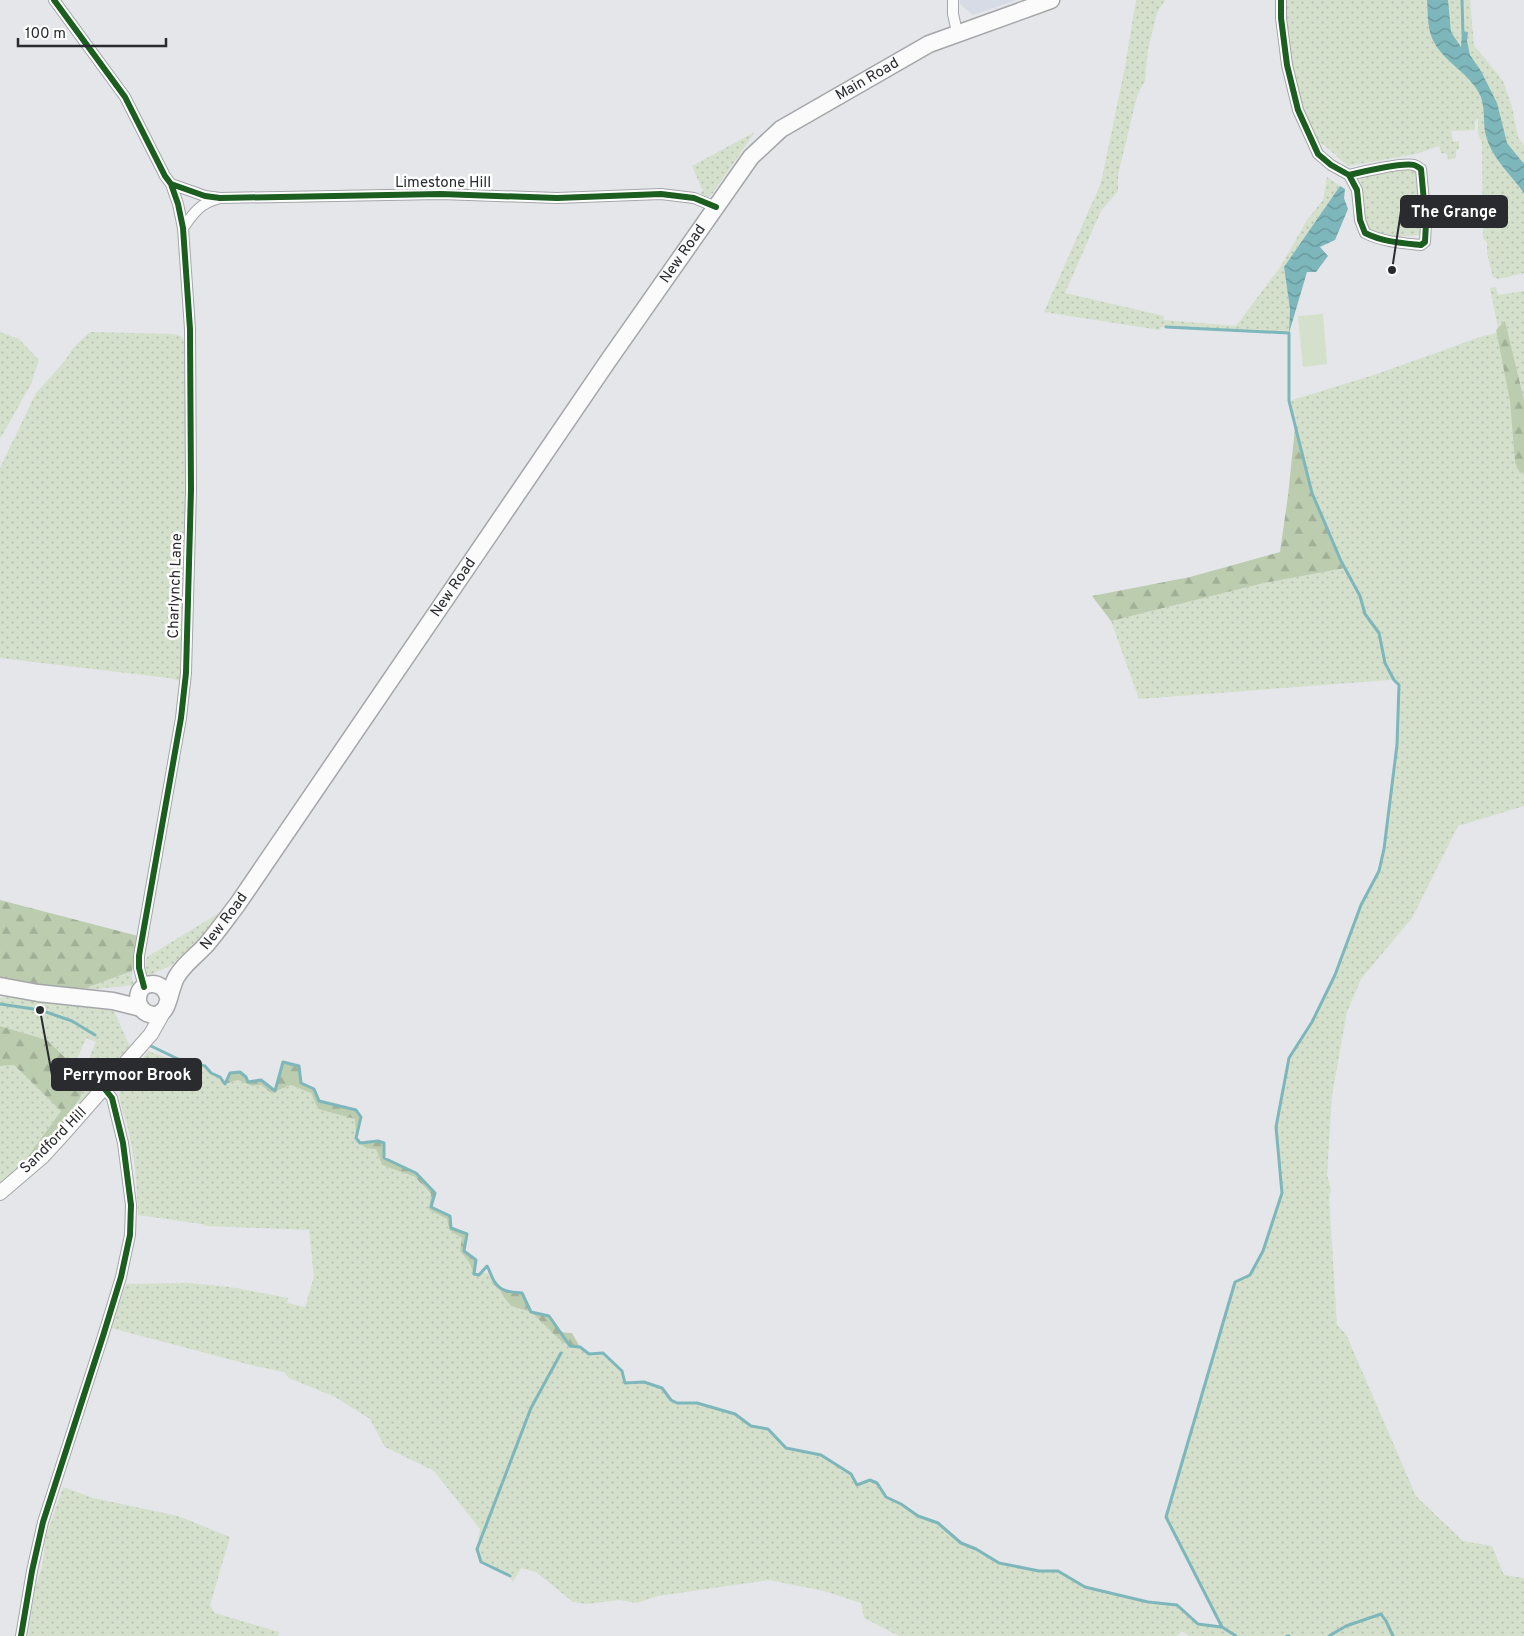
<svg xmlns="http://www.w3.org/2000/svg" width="1524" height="1636" font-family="Overpass,sans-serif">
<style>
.built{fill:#d7dbe5}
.grass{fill:url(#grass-dots)}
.forest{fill:url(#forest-firs)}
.pitch{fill:#d4e0cc}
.water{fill:url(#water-waves)}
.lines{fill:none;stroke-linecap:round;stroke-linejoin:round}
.stream{stroke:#7db7bb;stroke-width:3}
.minor-casing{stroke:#a5a6a9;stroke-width:12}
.secondary-casing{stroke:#a5a6a9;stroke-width:16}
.primary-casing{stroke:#a5a6a9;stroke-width:19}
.minor{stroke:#fbfbfc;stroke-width:10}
.secondary{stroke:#fbfbfc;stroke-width:14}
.primary{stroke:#fbfbfc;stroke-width:16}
.cycleway-casing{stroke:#fff;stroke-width:9}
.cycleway{stroke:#1b5e20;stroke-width:6}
.labels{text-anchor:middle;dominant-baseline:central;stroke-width:5;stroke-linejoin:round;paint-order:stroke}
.street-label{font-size:15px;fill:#2a2b2e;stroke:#fff}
.leader{fill:none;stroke:#2a2b2e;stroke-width:2}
.callout-dot{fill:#2a2b2e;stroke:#fff;stroke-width:2}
.callout{fill:#2a2b2e;stroke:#2a2b2e;stroke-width:2}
.callout-label{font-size:16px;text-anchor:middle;font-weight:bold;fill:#fff}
</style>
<defs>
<pattern id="grass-dots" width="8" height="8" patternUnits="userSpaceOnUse" patternTransform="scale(1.25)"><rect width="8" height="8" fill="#d4e0cc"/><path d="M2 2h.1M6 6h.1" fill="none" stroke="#b6c0b0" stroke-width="1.8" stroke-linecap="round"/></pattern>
<pattern id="forest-firs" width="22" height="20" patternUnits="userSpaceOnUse" patternTransform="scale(1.25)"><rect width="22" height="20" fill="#bbccaf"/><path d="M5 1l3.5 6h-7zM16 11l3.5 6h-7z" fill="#a1af97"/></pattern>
<pattern id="water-waves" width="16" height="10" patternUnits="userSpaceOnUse" patternTransform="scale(1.25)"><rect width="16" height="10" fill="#7db7bb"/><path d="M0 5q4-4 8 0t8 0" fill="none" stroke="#679598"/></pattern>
</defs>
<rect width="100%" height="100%" fill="#e4e6e9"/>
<!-- built -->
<path class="built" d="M 960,0 L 1017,0 L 973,15 L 960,4 Z"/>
<!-- grass -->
<path class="grass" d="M 1136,0 L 1165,0 L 1157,13 L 1148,49 L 1145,81 L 1137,96 L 1118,175 L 1118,191 L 1101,211 L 1065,293 L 1164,316 L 1164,320 L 1236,326 L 1281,266 L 1307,220 L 1323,200 L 1327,177 L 1340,186 L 1284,267 L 1290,309 L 1289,333 L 1161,327 L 1160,330 L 1044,312 L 1101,183 L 1125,67 Z
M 1281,0 L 1470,0 L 1474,45 L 1503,81 L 1512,107 L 1518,137 L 1524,146 L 1524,273 L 1499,279 L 1493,277 L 1487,253 L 1487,243 L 1483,238 L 1482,142 L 1478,134 L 1478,117 L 1475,122 L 1475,130 L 1451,131 L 1453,142 L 1459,141 L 1459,149 L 1456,150 L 1456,158 L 1448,160 L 1447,154 L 1441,153 L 1439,146 L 1416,154 L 1348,166 L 1325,146 L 1311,137 L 1295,112 Z
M 755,132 L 712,194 L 709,197 L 703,196 L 701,192 L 703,191 L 692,166 Z
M 1416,169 L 1421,232 L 1419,235 C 1407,236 1378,240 1368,231 C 1361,223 1361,188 1360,176 L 1388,171 Z
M 1496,287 L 1498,295 L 1524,291 L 1524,400 L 1505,322 L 1498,328 L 1490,288 Z
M 0,332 L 19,339 L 39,360 L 31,384 L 0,439 Z
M 90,332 L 173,334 L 181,336 L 186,343 L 185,559 L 180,681 L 169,678 L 0,658 L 0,468 L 36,393 L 64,362 L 74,347 Z
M 1497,333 L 1510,401 L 1515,463 L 1520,473 L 1524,472 L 1524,806 L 1458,826 L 1412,918 L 1361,979 L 1347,1012 L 1332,1095 L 1327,1175 L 1331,1189 L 1329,1198 L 1337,1325 L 1346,1334 L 1416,1496 L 1463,1541 L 1492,1546 L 1504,1575 L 1524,1578 L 1524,1636 L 1237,1636 L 1220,1624 L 1166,1517 L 1235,1282 L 1250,1275 L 1263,1251 L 1282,1193 L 1276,1127 L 1289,1058 L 1312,1022 L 1335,975 L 1361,905 L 1379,871 L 1384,849 L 1397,745 L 1399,685 L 1394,680 L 1389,680 L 1139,699 L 1111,621 L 1264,583 L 1345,568 L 1312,493 L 1289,401 L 1377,374 L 1483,336 Z
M 219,913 L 204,936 L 172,965 L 147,976 L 145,969 L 147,957 Z
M 132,971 L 132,979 L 134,985 L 78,991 Z
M 4,997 L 47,1001 L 114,1011 L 131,1049 L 89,1100 L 66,1118 L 80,1098 L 87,1076 L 93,1068 L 87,1063 L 96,1042 L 86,1038 L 77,1059 L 79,1062 L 75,1067 L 47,1040 L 0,1026 L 0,998 Z
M 148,1051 L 191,1066 L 205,1066 C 211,1074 219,1076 225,1084 L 238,1080 L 252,1086 L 261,1085 L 271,1093 L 291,1085 L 311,1093 L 318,1109 L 355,1119 C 356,1142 354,1141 376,1149 L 382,1165 L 415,1177 L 431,1195 L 429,1210 L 447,1219 L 449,1230 L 462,1238 L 461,1251 L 469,1262 L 474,1273 L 479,1275 L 482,1272 L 492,1275 L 492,1284 L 500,1290 L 503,1296 L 511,1306 L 531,1312 L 561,1341 L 570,1346 L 580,1347 L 589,1354 L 603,1353 L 622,1373 L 625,1383 L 644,1382 L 662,1388 L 671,1400 L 677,1403 L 697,1403 L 735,1414 L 751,1426 L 768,1429 L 786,1448 L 821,1455 L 851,1474 L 857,1485 L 870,1480 L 877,1483 L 886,1497 L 901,1504 L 918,1516 L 938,1523 L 961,1543 L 976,1549 L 999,1563 L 1039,1571 L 1058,1571 L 1085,1587 L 1148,1602 L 1177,1605 L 1198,1624 L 1222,1627 L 1236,1636 L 1189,1636 L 1182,1631 L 1177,1636 L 899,1636 L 864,1618 L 861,1603 L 824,1591 L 769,1580 L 658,1596 L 637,1603 L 619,1600 L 587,1604 L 573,1602 L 536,1572 L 521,1568 L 513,1582 L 509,1576 L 481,1562 L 477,1549 L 480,1529 L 434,1471 L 385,1447 L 370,1419 L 335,1397 L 289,1378 L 284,1372 L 251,1365 L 111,1328 L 126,1284 L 188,1283 L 230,1287 L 288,1298 L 287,1303 L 305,1307 L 314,1277 L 309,1230 L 206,1226 L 202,1224 L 138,1215 C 137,1187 135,1157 128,1129 C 125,1114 116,1100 121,1084 C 124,1074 142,1062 148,1051 Z
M 14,1065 L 61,1111 L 23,1163 L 0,1185 L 0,1066 Z
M 63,1487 L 93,1498 L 178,1516 L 230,1537 L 210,1605 L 215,1613 L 279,1632 L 278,1636 L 28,1636 L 35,1588 L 42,1567 L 46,1536 Z"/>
<!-- forest -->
<path class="forest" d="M 1505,321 L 1524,400 L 1524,472 L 1520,473 L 1515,463 L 1510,401 L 1496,330 Z
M 1295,428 L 1312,493 L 1345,568 L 1264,583 L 1111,621 L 1092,596 L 1190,577 L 1280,552 L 1288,496 Z
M 0,900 L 138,936 L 132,971 L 78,991 L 0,977 Z
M 0,1026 L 47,1040 L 86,1078 L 80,1098 L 56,1133 L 23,1163 L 61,1111 L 14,1065 L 0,1066 Z
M 283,1062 L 299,1066 L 301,1083 L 314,1089 L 319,1101 L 356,1110 L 361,1117 L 356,1138 L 355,1119 L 318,1109 L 311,1093 L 291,1085 L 271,1093 L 261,1085 L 252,1086 L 238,1080 L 225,1084 L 230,1073 L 240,1072 L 246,1077 L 248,1082 L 261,1080 L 275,1090 Z
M 378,1141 L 384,1143 L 384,1158 L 416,1173 L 435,1193 L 431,1207 L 450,1216 L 452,1228 L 467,1234 L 464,1251 L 476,1260 L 474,1274 L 469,1262 L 460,1251 L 462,1238 L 449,1230 L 447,1219 L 429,1210 L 431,1194 L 415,1177 L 382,1165 L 376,1149 L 366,1148 L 360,1143 Z
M 493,1280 L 506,1292 L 522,1293 L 531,1312 L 549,1316 C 557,1328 556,1333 572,1333 L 580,1347 L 570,1346 L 561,1341 L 531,1312 L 511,1306 L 503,1296 L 500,1290 L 492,1284 Z"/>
<!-- pitch -->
<path class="pitch" d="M 1323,314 L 1327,364 L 1303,367 L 1298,316 Z"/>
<!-- water -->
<path class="water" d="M 1427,0 L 1448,0 L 1451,32 L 1461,47 L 1462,31 L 1468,32 L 1467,41 L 1470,55 L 1481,71 L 1497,103 L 1507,143 L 1524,164 L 1524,193 C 1512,176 1493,159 1487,139 C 1482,126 1486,111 1481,97 C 1471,73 1442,62 1432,38 C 1427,26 1428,12 1427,0 Z
M 1340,186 L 1345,189 L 1344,198 L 1348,209 L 1335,240 L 1320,247 L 1328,256 L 1316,272 L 1307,272 L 1289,333 L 1290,309 L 1284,267 Z"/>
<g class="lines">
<!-- stream -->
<path class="stream" d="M 1462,0 L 1463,34
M 1166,327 L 1289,333 L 1289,401 L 1312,493 L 1341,561 L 1360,596 L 1365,614 L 1379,633 L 1385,663 L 1394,680 L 1399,685 L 1397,745 L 1384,849 L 1379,871 L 1361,905 L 1335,975 L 1312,1022 L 1289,1058 L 1276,1127 L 1282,1193 L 1263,1251 L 1250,1275 L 1235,1282 L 1166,1517 L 1222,1627 L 1236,1636
M 0,1004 L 40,1010 L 72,1021 L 95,1035
M 151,1046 L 178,1059 L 205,1066 L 211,1073 L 220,1077 L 225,1084 L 230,1073 L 240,1072 L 246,1077 L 248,1082 L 261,1080 L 275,1091 L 283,1062 L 299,1066 L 301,1083 L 314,1089 L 319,1101 L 356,1110 L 361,1117 L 356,1138 L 360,1143 L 378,1141 L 384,1143 L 384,1158 L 416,1173 L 435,1193 L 431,1207 L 450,1216 L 451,1228 L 467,1234 L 464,1251 L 476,1260 L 474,1274 L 479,1275 L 487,1266 C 490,1271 491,1276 494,1281 C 501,1292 509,1292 522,1293 L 531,1312 L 549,1316 L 570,1346 L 580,1347 L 589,1354 L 603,1353 L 622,1371 L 625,1383 L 644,1382 L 662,1388 L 671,1400 L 677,1403 L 697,1403 L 735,1414 L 751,1426 L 768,1429 L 786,1448 L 821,1455 L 851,1474 L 857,1485 L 870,1480 L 877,1483 L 886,1497 L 901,1504 L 918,1516 L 938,1523 L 961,1543 L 976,1549 L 999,1563 L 1039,1571 L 1058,1571 L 1085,1587 L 1148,1602 L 1177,1605 L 1198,1624 L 1221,1627
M 510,1576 L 481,1562 L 477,1549 L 531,1408 L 561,1353
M 1287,1636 L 1289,1636
M 1329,1636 L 1346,1626 L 1381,1614 L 1386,1621 L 1393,1636"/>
<!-- minor casing -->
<g class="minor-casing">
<path id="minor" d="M 54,0 L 125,97 L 165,176 L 171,184 L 178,204 L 183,228 L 190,329 L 191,490 L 186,673 L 181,718 L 139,956 L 139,968 L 144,987
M 953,0 L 953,14 L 957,32
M 1281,0 L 1281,18 L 1287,65 L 1298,110 L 1318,154 L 1331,165 L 1349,175 L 1357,190 L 1360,220 L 1365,233 C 1383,242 1401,243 1421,245 L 1425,242 L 1426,223 L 1421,169 C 1418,167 1417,166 1414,165 C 1404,162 1361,172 1349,175
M 171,184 L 205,196 L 220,198 L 441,194 L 557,198 L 661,194 L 694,198 L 716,207
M 183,228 C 193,214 199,204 217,199
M 21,1636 L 32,1571 L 43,1522 L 103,1336 L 121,1277 L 130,1235 L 131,1205 L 123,1143 L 112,1098 L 104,1088"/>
</g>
<!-- secondary casing -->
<g class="secondary-casing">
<path id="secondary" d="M 0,1193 L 42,1157 L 64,1133 L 151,1034 L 164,1011"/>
</g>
<!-- primary casing -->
<g class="primary-casing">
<g id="primary">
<path d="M 0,986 L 38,993 L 113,1001 L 141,1008"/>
<path id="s1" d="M 168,997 C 163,979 138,980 138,999 C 138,1012 154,1020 163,1011 C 169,1006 171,985 177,976 C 185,963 197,955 206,945 C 217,932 227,918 237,905 L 608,361 L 751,157 L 781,129 L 929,44 L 1051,0"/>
</g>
</g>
<!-- minor -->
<use href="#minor" class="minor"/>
<!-- secondary -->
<use href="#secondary" class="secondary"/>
<!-- primary -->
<use href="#primary" class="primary"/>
<!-- cycleway casing -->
<g class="cycleway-casing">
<path id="cycleway" d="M 54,0 L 125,97 L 165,176 L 171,184 L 178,204 L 183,228 L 190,329 L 191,490 L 186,673 L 181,718 L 139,956 L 139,968 L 144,987
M 1281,0 L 1281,18 L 1287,65 L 1298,110 L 1318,154 L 1331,165 L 1349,175 L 1357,190 L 1360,220 L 1365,233 C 1383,242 1401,243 1421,245 L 1425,242 L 1426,223 L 1421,169 C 1418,167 1417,166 1414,165 C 1404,162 1361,172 1349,175
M 171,184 L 205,196 L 220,198 L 441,194 L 557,198 L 661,194 L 694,198 L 716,207
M 21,1636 L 32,1571 L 43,1522 L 103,1336 L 121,1277 L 130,1235 L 131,1205 L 123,1143 L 112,1098 L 104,1088"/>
</g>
<!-- cycleway -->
<use href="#cycleway" class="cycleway"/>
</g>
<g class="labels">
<!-- street labels -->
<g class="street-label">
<text stroke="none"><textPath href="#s1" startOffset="1259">Main Road</textPath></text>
<text x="443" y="183">Limestone Hill</text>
<text stroke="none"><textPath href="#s1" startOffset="1000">New Road</textPath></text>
<text transform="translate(176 586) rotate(-88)">Charlynch Lane</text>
<text stroke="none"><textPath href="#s1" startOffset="595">New Road</textPath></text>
<text stroke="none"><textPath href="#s1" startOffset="190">New Road</textPath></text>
<text transform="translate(54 1141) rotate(-45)">Sandford Hill</text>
</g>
</g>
<!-- callouts -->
<path class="leader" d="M1392 270L1401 211M40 1010L52 1075"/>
<g class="callout-dot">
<circle cx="1392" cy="270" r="5"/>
<circle cx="40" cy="1010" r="5"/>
</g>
<g class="callout">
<rect x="1401" y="196" width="106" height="31" rx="5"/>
<rect x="52" y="1059" width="149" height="31" rx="5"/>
</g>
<g class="callout-label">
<text x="1454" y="217">The Grange</text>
<text x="127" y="1080">Perrymoor Brook</text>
</g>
<!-- scale -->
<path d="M18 38v8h148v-8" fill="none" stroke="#2a2b2e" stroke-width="2.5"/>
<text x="25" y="38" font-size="15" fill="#2a2b2e" stroke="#ffffff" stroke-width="4" paint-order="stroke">100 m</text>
</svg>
